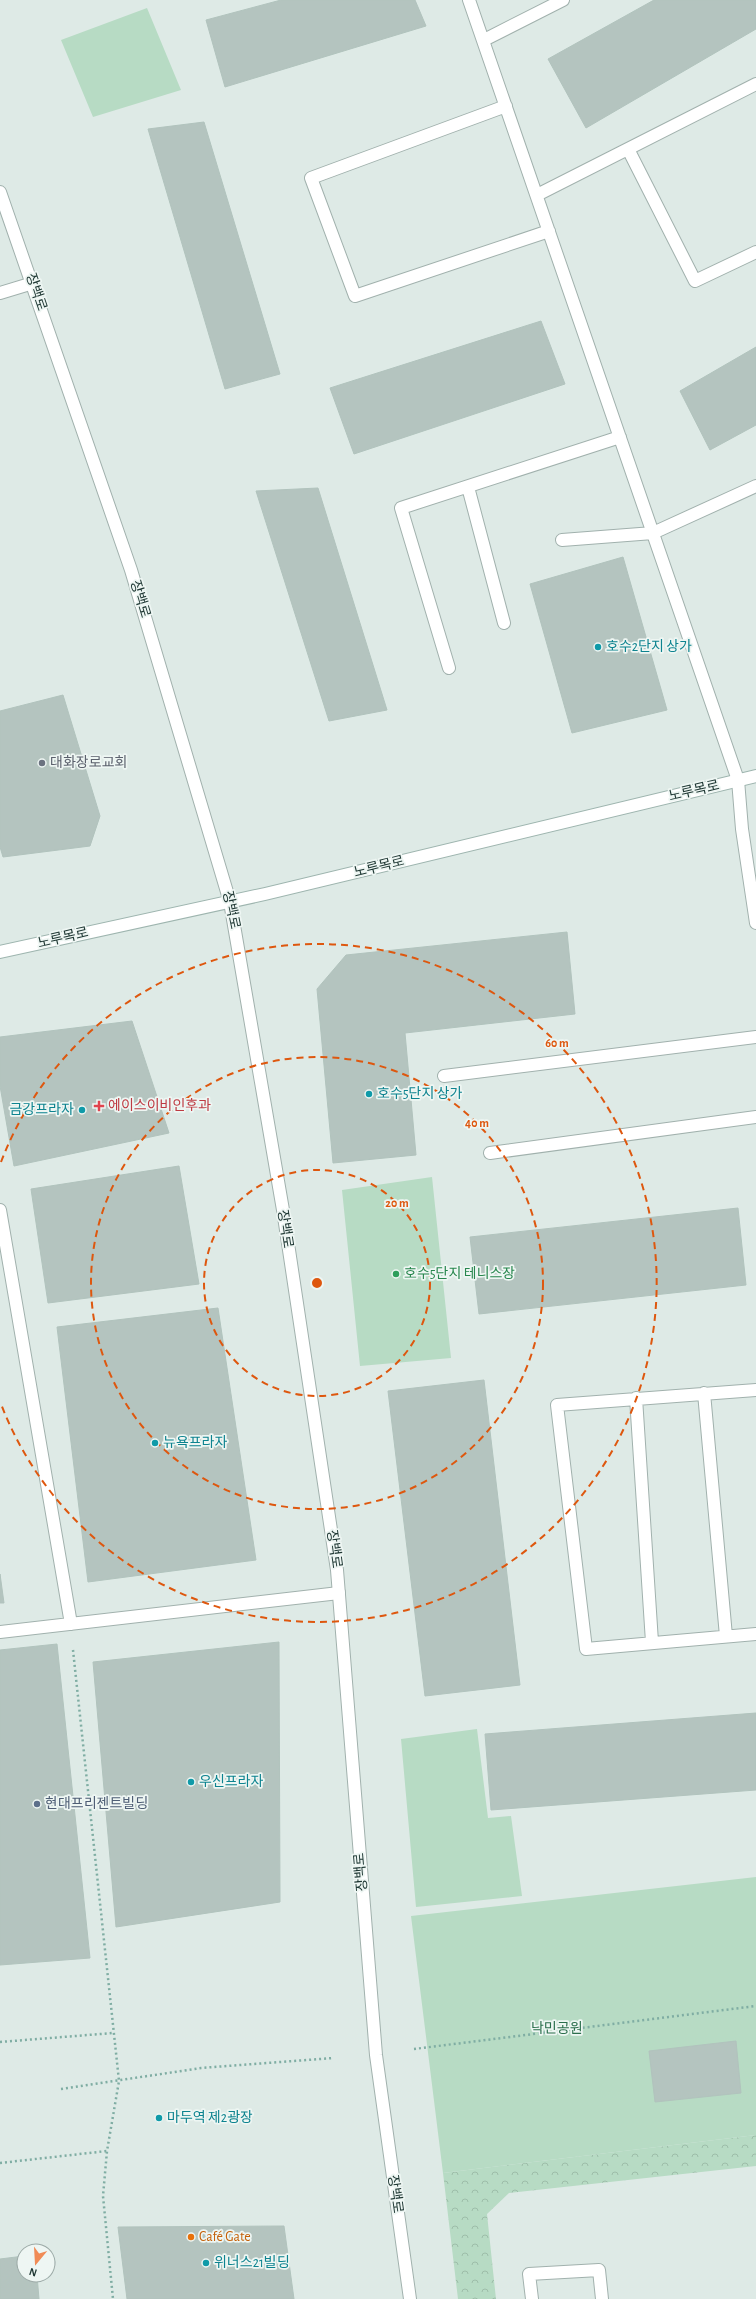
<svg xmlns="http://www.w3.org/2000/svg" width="756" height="2299" font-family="'Alegreya Sans','Noto Sans KR',sans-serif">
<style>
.forest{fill:url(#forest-crowns)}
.green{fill:#b7dbc4}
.building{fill:#b4c4bf;stroke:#b1c3bd}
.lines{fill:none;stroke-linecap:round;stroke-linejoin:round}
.service-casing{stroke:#a1b1ad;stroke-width:14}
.minor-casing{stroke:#a1b1ad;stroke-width:14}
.tertiary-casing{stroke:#a1b1ad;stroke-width:14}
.secondary-casing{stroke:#9eb5af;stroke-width:14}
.path{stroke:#7fada3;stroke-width:2.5;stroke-dasharray:2 3;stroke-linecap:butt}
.service{stroke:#fff;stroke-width:12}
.minor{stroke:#fff;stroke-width:12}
.tertiary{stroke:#fff;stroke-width:12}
.secondary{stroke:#fff;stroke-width:12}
.ring{fill:none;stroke:#de570e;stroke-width:2;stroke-dasharray:7 5}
.culture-dot{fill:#0f9aa8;stroke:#eef6f3;stroke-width:1.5}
.worship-dot{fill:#6b7280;stroke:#eef6f3;stroke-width:1.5}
.health-dot{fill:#e0444e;stroke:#eef6f3;stroke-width:1.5}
.leisure-dot{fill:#2e9e5b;stroke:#eef6f3;stroke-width:1.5}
.service-dot{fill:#5c6f8a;stroke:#eef6f3;stroke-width:1.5}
.food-dot{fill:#e8710a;stroke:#eef6f3;stroke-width:1.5}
.labels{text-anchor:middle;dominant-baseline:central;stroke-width:3.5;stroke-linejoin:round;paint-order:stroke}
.street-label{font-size:14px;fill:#203935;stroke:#eef6f3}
.culture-label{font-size:14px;fill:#0d838f;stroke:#eef6f3;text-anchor:start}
.worship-label{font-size:14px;fill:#5b616d;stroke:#eef6f3;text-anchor:start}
.health-label{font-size:14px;fill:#be3a42;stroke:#eef6f3;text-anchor:start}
.leisure-label{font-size:14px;fill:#27864d;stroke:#eef6f3;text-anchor:start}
.service-label{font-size:14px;fill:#4e5e75;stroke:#eef6f3;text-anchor:start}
.park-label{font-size:14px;fill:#2b6f4c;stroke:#eef6f3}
.food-label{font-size:14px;fill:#c56008;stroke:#eef6f3;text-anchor:start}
.centre{fill:#de570e;stroke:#eef6f3;stroke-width:2}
.ring-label{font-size:12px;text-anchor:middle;font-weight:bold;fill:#de570e;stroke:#eef6f3;stroke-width:3.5;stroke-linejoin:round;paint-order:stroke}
</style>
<defs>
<pattern id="forest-crowns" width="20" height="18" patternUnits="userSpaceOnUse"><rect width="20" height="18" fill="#b7dbc4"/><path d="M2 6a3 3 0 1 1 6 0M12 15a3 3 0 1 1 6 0" fill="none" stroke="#9dbda9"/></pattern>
</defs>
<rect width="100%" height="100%" fill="#deeae6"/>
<!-- forest -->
<path class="forest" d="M 756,2135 L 756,2166 L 509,2193 L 487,2214 L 496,2299 L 458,2299 L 443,2173 Z"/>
<!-- green -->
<path class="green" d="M 147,8 L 181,90 L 93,117 L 61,40 Z
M 432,1177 L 451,1358 L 360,1366 L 342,1190 Z
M 477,1729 L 488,1818 L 511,1816 L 522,1896 L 416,1907 L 401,1739 Z
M 756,1877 L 756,2135 L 443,2173 L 411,1916 Z"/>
<!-- building -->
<path class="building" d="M 281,0 L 415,0 L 426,26 L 225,87 L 206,20 Z
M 654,0 L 756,0 L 756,29 L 586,128 L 548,59 Z
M 204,122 L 280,374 L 225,389 L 148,129 Z
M 541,321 L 565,384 L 354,454 L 330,388 Z
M 756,347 L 756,425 L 710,450 L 680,391 Z
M 318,488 L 387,710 L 329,721 L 256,491 Z
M 623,557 L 667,710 L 572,733 L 530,584 Z
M 63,695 L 100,816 L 90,846 L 3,857 L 0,847 L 0,711 Z
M 567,932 L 575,1014 L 405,1033 L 416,1155 L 333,1163 L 317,989 L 346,955 Z
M 132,1021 L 169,1133 L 14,1166 L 0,1086 L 0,1037 Z
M 179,1166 L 199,1284 L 48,1303 L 31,1189 Z
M 738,1208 L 746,1285 L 479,1314 L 470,1237 Z
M 218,1308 L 256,1560 L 88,1582 L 57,1327 Z
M 484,1380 L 520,1685 L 425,1696 L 388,1391 Z
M 0,1574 L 4,1603 L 0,1603 Z
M 279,1642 L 280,1902 L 116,1927 L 93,1662 Z
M 57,1644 L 90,1958 L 0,1965 L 0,1650 Z
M 756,1713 L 756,1790 L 491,1810 L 485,1734 Z
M 736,2041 L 741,2093 L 655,2102 L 649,2051 Z
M 284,2226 L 294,2299 L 127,2299 L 118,2227 Z
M 24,2256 L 24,2275 L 37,2275 L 39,2299 L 0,2299 L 0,2259 Z"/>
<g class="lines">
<!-- service casing -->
<g class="service-casing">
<path id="service" d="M 469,0 L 738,780 L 742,829 L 756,923
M 484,40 L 563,0
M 506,106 L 311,178 L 355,296 L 549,231
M 628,149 L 695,281 L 756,252
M 537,195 L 756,84
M 0,293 L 33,283
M 468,487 L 504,623
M 562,540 L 653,533 L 756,486
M 449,668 L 401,508 L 620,437
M 444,1076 L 756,1037
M 490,1153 L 756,1117
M 756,1390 L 557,1405 L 586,1649 L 756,1634
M 704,1393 L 726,1636
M 636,1398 L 652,1642
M 532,2299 L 529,2274 L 599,2270 L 602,2299"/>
</g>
<!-- minor casing -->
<g class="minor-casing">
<path id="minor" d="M 0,1210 L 71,1624
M 0,1632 L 339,1593"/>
</g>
<!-- tertiary casing -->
<g class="tertiary-casing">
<path id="tertiary" d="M 0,192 L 131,570 L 230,902 L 283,1210 L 337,1570 L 376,2055 L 410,2299"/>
</g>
<!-- secondary casing -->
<g class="secondary-casing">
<path id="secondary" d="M 0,952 L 265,894 L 756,776"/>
</g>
<!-- path -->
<path class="path" d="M 73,1650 L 119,2081 L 107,2151 L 103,2196 L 113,2299
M 0,2042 L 113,2033
M 414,2049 L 756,2006
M 61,2089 L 201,2068 L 334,2058
M 0,2163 L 107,2151"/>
<!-- service -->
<use href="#service" class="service"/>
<!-- minor -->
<use href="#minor" class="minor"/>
<!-- tertiary -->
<use href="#tertiary" class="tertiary"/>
<!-- secondary -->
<use href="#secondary" class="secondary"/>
</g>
<!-- distance rings -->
<g class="ring">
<circle cx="317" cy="1283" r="113"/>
<circle cx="317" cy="1283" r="226"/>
<path d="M1 1162A339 339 0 1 1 1 1404"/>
</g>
<!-- markers -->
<g class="culture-dot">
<circle cx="598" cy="647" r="4"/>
<circle cx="369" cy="1094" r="4"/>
<circle cx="82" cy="1110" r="4"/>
<circle cx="155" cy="1443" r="4"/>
<circle cx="191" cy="1782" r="4"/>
<circle cx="159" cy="2118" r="4"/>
<circle cx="206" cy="2263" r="4"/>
</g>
<circle class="worship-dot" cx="42" cy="763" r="4"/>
<path class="health-dot" d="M97 1100h4v4h4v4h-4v4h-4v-4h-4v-4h4z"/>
<circle class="leisure-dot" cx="396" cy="1274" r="4"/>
<circle class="service-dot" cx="37" cy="1804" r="4"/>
<circle class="food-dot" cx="191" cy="2237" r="4"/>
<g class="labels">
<!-- street labels -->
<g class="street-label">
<text transform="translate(36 292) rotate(71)">장백로</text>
<text transform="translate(140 599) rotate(73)">장백로</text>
<text transform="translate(694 791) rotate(-13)">노루목로</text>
<text transform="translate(379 867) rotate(-14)">노루목로</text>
<text transform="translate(231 910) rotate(78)">장백로</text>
<text transform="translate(63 938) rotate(-13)">노루목로</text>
<text transform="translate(285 1229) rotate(81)">장백로</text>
<text transform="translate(334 1549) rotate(82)">장백로</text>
<text transform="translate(361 1872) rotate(-95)">장백로</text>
<text transform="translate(395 2194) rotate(82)">장백로</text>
</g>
<!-- culture labels -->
<g class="culture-label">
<text x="606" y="647">호수2단지 상가</text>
<text x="377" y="1094">호수5단지 상가</text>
<text x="74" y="1110" text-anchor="end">금강프라자</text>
<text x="163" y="1443">뉴욕프라자</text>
<text x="199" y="1782">우신프라자</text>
<text x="167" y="2118">마두역 제2광장</text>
<text x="214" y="2263">위너스21빌딩</text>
</g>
<!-- worship labels -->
<g class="worship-label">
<text x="50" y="763">대화장로교회</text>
</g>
<!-- health labels -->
<g class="health-label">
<text x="108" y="1106">에이스이비인후과</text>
</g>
<!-- leisure labels -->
<g class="leisure-label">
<text x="404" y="1274">호수5단지 테니스장</text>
</g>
<!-- service labels -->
<g class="service-label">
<text x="45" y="1804">현대프리젠트빌딩</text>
</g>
<!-- park labels -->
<g class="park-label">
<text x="557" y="2029">낙민공원</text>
</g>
<!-- food labels -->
<g class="food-label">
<text x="199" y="2237">Café Gate</text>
</g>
</g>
<circle cx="317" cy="1283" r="6" class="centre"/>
<g class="ring-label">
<text x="557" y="1047">60 m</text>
<text x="477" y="1127">40 m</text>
<text x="397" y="1207">20 m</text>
</g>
<!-- north arrow -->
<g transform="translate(36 2263) rotate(198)"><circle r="19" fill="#eef6f3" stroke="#9caaa7"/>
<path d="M0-3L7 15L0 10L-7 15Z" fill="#f08b56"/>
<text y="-6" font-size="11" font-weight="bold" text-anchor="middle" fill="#203935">N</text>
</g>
</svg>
